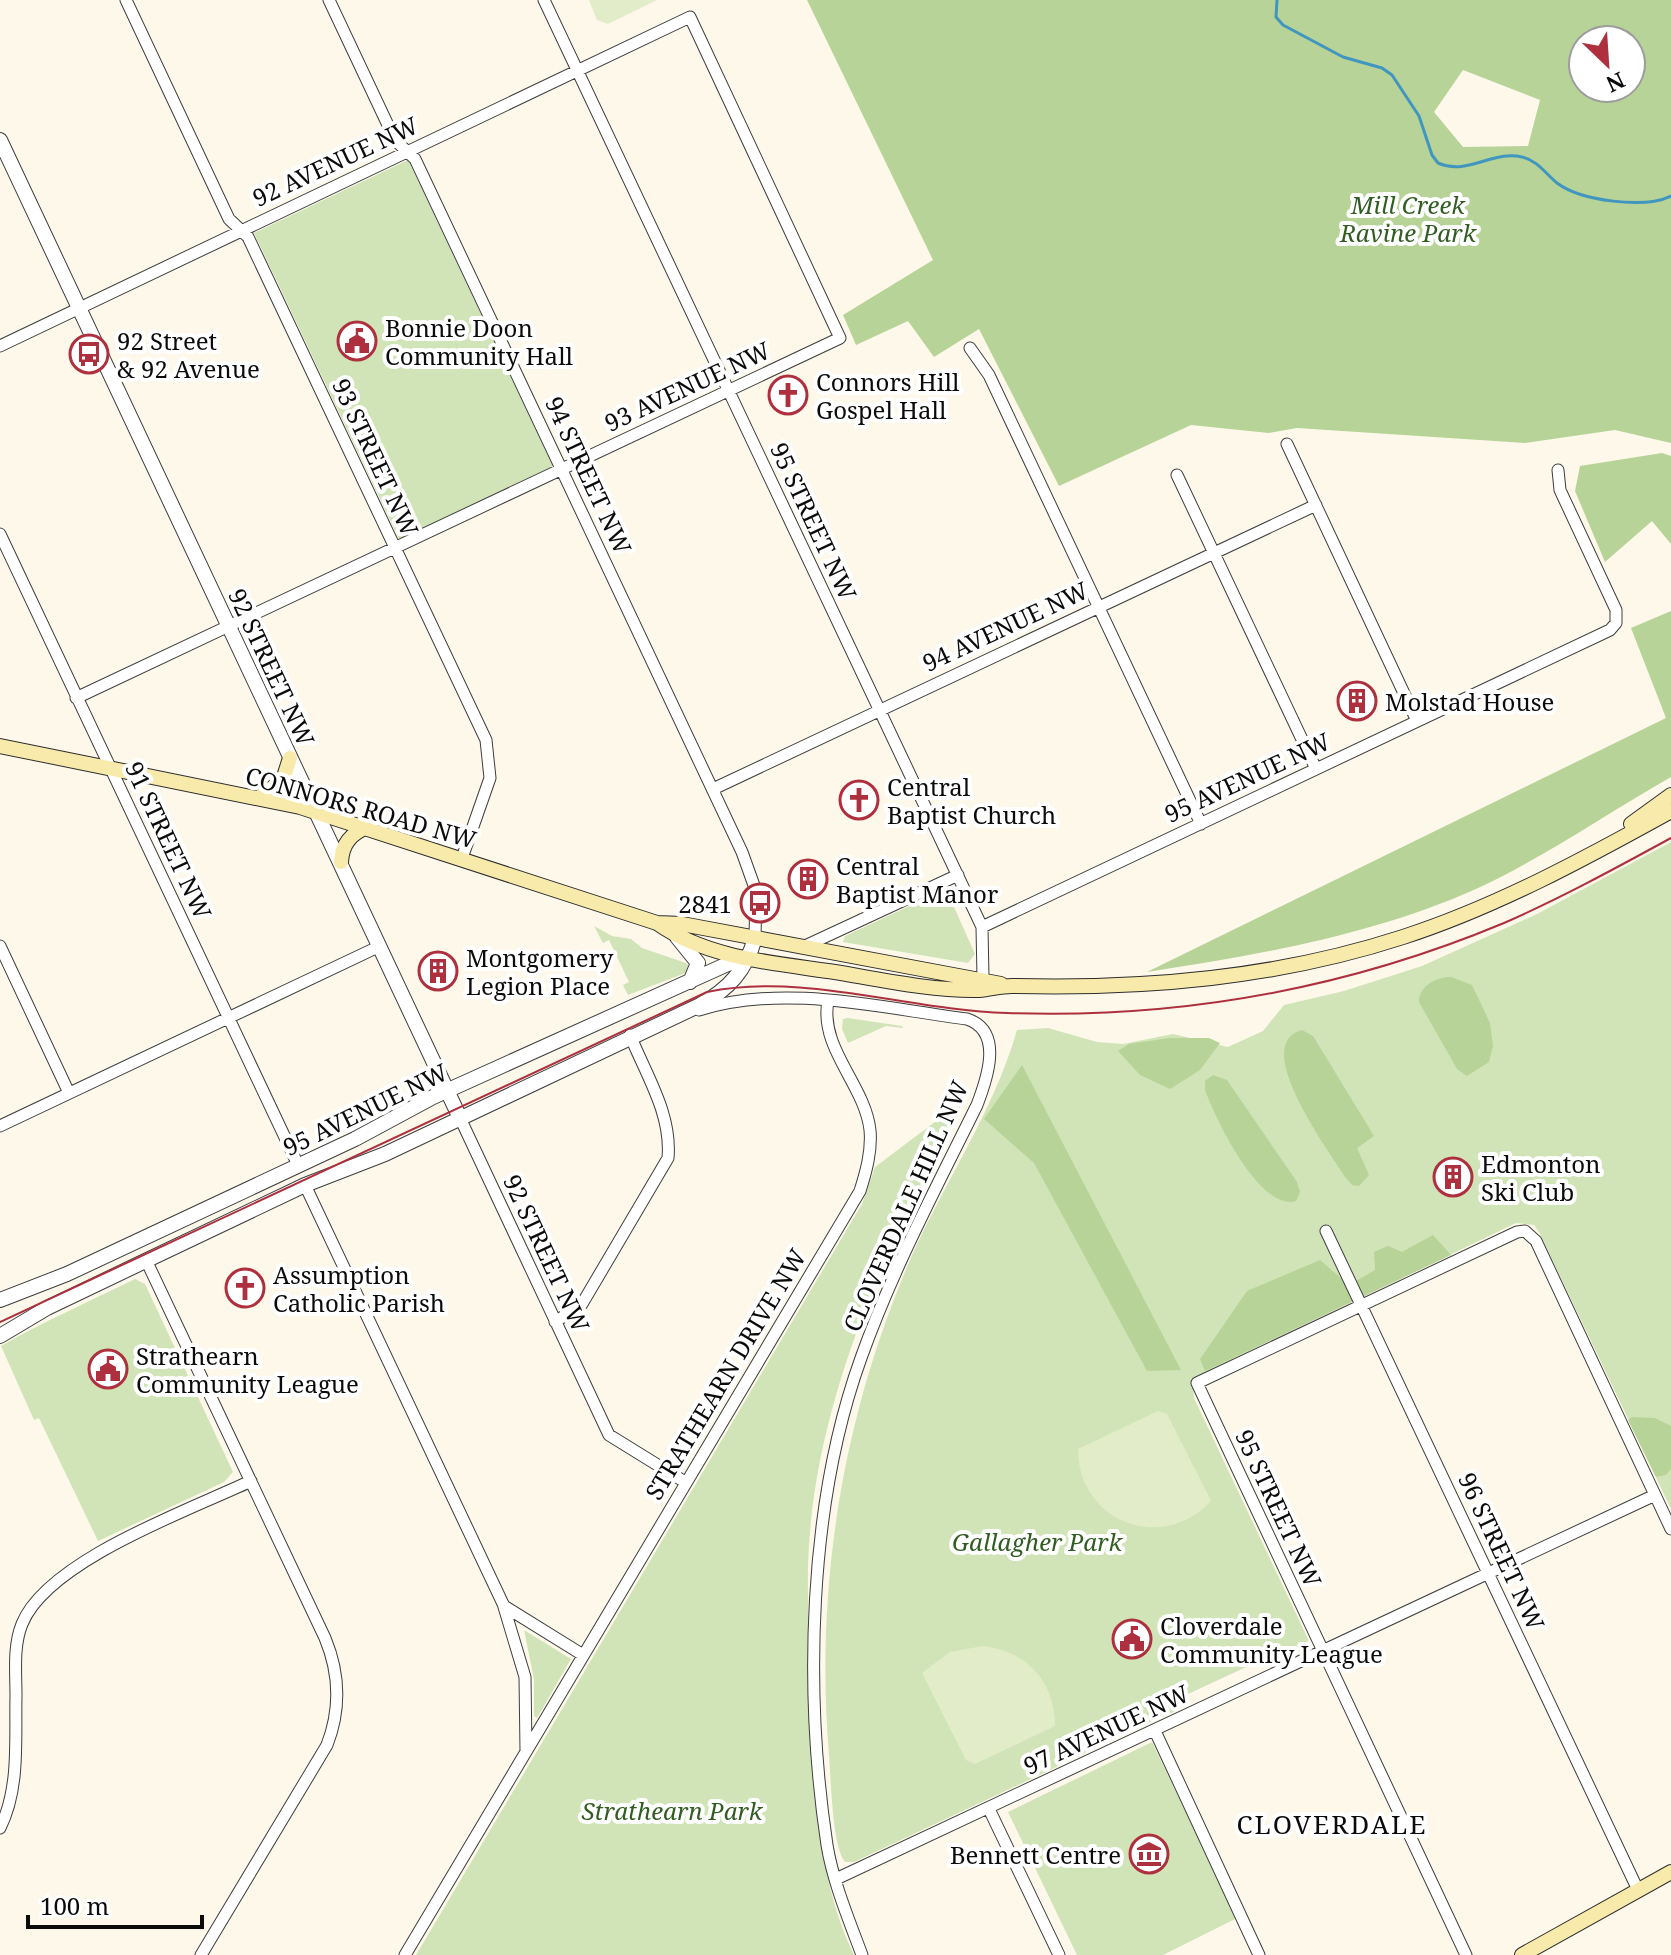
<svg xmlns="http://www.w3.org/2000/svg" width="1671" height="1955" font-family="'Noto Serif',serif">
<style>
.green{fill:#d1e4b8}
.forest{fill:#b7d398;fill-rule:evenodd}
.pitch{fill:#e2ecc9}
.lines{fill:none;stroke-linecap:round;stroke-linejoin:round}
.stream{stroke:#4196c0;stroke-width:3}
.minor-casing{stroke:#3e3e3e;stroke-width:13}
.tertiary-casing{stroke:#3e3e3e;stroke-width:16}
.secondary-casing{stroke:#2d2d2d;stroke-width:16}
.minor{stroke:#fff;stroke-width:11}
.tertiary{stroke:#fff;stroke-width:14}
.secondary{stroke:#f8eaab;stroke-width:14}
.tram{stroke:#ae303e;stroke-width:2}
.labels{text-anchor:middle;dominant-baseline:central;stroke-width:8;stroke-linejoin:round;paint-order:stroke}
.street-label{font-size:24px;fill:#0b0b0b;stroke:#fff}
.park-label{font-size:24px;font-style:italic;fill:#315c22;stroke:#fff}
.poi-label{font-size:24px;fill:#0b0b0b;stroke:#fff;text-anchor:start}
.neighbourhood-label{font-size:26px;letter-spacing:2px;fill:#0b0b0b;stroke:#fff}
</style>
<rect width="100%" height="100%" fill="#fdf8ea"/>
<!-- green -->
<path class="green" d="M 408,160 L 553,466 L 399,539 L 254,233 Z
M 1671,842 L 1671,1509 L 1540,1234 L 1534,1225 L 1516,1223 L 1193,1379 L 1194,1398 L 1308,1639 L 1307,1649 L 1297,1652 L 1289,1647 L 1173,1701 L 1178,1710 L 1139,1727 L 1128,1722 L 1088,1741 L 1089,1748 L 1084,1754 L 854,1862 L 845,1862 C 832,1847 831,1777 829,1755 C 815,1588 842,1421 907,1267 C 941,1187 993,1114 1017,1030 L 1048,1028 L 1097,1042 L 1123,1044 L 1173,1034 L 1228,1047 L 1263,1031 L 1284,1005 L 1344,991 L 1422,966 L 1537,914 Z
M 946,889 L 975,954 L 968,963 L 843,942 L 845,936 Z
M 594,926 L 612,936 L 631,939 L 642,948 L 686,963 L 690,967 L 688,972 L 628,995 L 623,985 L 629,982 L 609,940 L 603,943 Z
M 848,1018 L 902,1026 L 903,1028 L 886,1026 L 848,1043 L 842,1029 L 843,1019 Z
M 964,1100 C 889,1242 812,1402 808,1567 C 807,1617 812,1668 814,1718 C 816,1800 818,1880 854,1955 L 416,1955 L 862,1204 L 875,1167 Z
M 135,1279 L 145,1284 L 233,1472 L 224,1482 L 98,1541 L 39,1418 L 34,1420 L 1,1346 C 45,1321 90,1301 135,1279 Z
M 524,1630 L 571,1659 L 537,1718 L 534,1716 L 534,1679 Z
M 1152,1742 L 1237,1918 L 1163,1955 L 1077,1955 L 1008,1812 Z"/>
<!-- forest -->
<path class="forest" d="M 807,0 L 1671,0 L 1671,443 L 1615,430 L 1525,443 L 1297,428 L 1269,433 L 1191,425 L 1059,486 L 979,329 L 934,357 L 908,321 L 856,345 L 843,315 L 933,260 ZM 1583,40 L 1631,40 L 1631,88 L 1583,88 ZM 1463,70 L 1540,100 L 1528,146 L 1463,147 L 1434,112 Z
M 1662,453 L 1671,456 L 1671,544 L 1652,521 L 1605,562 L 1575,491 L 1580,466 Z
M 1671,611 L 1671,777 C 1606,814 1545,857 1476,889 C 1373,935 1258,955 1147,972 L 1666,718 L 1631,628 Z
M 1451,977 L 1472,985 L 1490,1023 L 1493,1046 L 1489,1062 L 1467,1076 L 1457,1069 L 1419,1002 C 1419,986 1436,977 1451,977 Z
M 1302,1030 L 1313,1036 L 1374,1136 L 1357,1148 L 1369,1175 L 1359,1186 L 1352,1185 L 1345,1177 C 1332,1155 1248,1044 1302,1030 Z
M 1169,1038 L 1209,1038 L 1220,1043 L 1200,1070 L 1170,1089 L 1140,1075 L 1118,1051 L 1129,1044 Z
M 1022,1065 L 1181,1370 L 1147,1371 L 1034,1163 L 984,1119 Z
M 1213,1075 L 1227,1080 L 1297,1182 L 1300,1192 L 1296,1201 C 1260,1212 1215,1118 1205,1090 L 1205,1081 Z
M 1433,1235 L 1451,1255 L 1205,1371 L 1200,1359 L 1247,1291 L 1320,1260 L 1349,1285 L 1375,1270 L 1374,1252 L 1388,1246 L 1402,1252 Z
M 1632,1417 L 1655,1418 L 1671,1426 L 1671,1469 L 1666,1475 L 1656,1477 L 1628,1420 Z"/>
<!-- pitch -->
<path class="pitch" d="M 589,0 L 657,0 L 608,24 L 597,20 Z
M 1158,1411 L 1167,1414 L 1211,1501 C 1162,1554 1078,1522 1078,1449 Z
M 983,1646 C 1027,1651 1055,1682 1055,1726 L 975,1764 L 966,1760 L 922,1673 L 950,1652 Z"/>
<g class="lines">
<!-- stream -->
<path class="stream" d="M 1277,0 L 1276,17 L 1283,25 L 1343,57 L 1382,68 L 1392,75 L 1419,116 L 1432,155 L 1438,163 C 1468,176 1492,150 1522,157 C 1537,160 1546,174 1557,183 C 1581,201 1644,209 1671,196"/>
<!-- minor casing -->
<g class="minor-casing">
<path id="minor" d="M 126,0 L 229,219 L 248,237 L 486,740 L 490,778 L 462,858
M 329,0 L 395,140 L 415,159 L 742,852 L 756,891 L 755,938
M 544,0 L 982,927 L 983,978
M 0,346 L 690,17 L 840,338 L 76,698
M 970,348 L 989,375 L 1201,824
M 1287,444 L 1417,721
M 1177,475 L 1316,769
M 0,534 L 298,1165
M 713,789 L 1316,505
M 982,927 L 1610,630 L 1616,623 L 1616,610 L 1560,490 L 1558,470
M 0,946 L 69,1093
M 803,947 L 958,875
M 699,1010 C 785,983 880,1008 967,1019 C 1004,1031 987,1079 977,1105 C 936,1188 892,1271 861,1358 C 808,1505 804,1692 827,1845 C 833,1882 849,1920 862,1955
M 460,1118 L 609,1435 L 685,1482
M 0,1126 L 380,946
M 305,1185 L 504,1606 L 583,1655
M 1326,1231 L 1638,1890
M 146,1260 L 325,1638 C 340,1674 341,1709 327,1745 L 201,1955
M 555,1322 L 582,1304 L 668,1158 C 672,1114 646,1075 630,1035
M 504,1607 L 525,1677 L 526,1751
M 1155,1731 L 1259,1955
M 989,1809 L 1059,1955
M 0,1828 C 20,1788 15,1740 16,1696 C 16,1672 13,1646 22,1624 C 47,1561 189,1510 251,1481
M 836,1879 L 1655,1495
M 405,1955 L 860,1191 C 866,1172 872,1151 870,1130 C 865,1085 819,1048 828,1001
M 1466,1955 L 1197,1383 L 1517,1232 L 1525,1231 L 1536,1241 L 1671,1529"/>
</g>
<!-- tertiary casing -->
<g class="tertiary-casing">
<path id="tertiary" d="M 0,140 L 460,1118
M 677,937 L 698,963 L 690,982
M 0,1300 L 67,1274 L 355,1139 L 433,1097 L 732,962 L 749,958
M 0,1336 L 47,1308 L 141,1263 L 305,1185 L 385,1154 L 700,1005 C 729,989 746,970 755,938"/>
</g>
<!-- secondary casing -->
<g class="secondary-casing">
<path id="secondary" d="M 0,746 L 300,807 L 657,923 L 682,924 L 1001,984
M 260,797 L 283,780 L 290,758
M 1631,824 L 1671,795
M 341,862 C 342,844 351,833 368,827
M 657,923 C 708,959 775,963 835,972 C 882,980 932,991 979,990 C 992,989 1003,985 1015,986 C 1147,989 1277,978 1403,937 C 1496,907 1586,858 1671,811
M 1522,1955 L 1671,1872"/>
</g>
<!-- minor -->
<use href="#minor" class="minor"/>
<!-- tertiary -->
<use href="#tertiary" class="tertiary"/>
<!-- secondary -->
<use href="#secondary" class="secondary"/>
<!-- tram -->
<path class="tram" d="M 0,1322 L 707,992 C 805,972 907,1010 1007,1013 C 1178,1019 1346,989 1504,923 C 1561,898 1616,868 1671,838"/>
</g>
<!-- icons -->
<defs>
<g id="civic-ring" transform="scale(2)"><circle r="9.5" fill="#fff" stroke="#ae303e" stroke-width="1.5"/><path d="M-.6-6.5H3V-4.5H.6V-3L4-1V1h2V6H-6V1h2V-1L-.6-3ZM-1.2 2.5V6h2.4V2.5Z" fill="#ae303e"/></g>
<g id="bus-ring" transform="scale(2)"><circle r="9.5" fill="#fff" stroke="#ae303e" stroke-width="1.5"/><path d="M-5-6H5V4H4V6H2V4H-2V6H-4V4H-5ZM-3.5-4V0h7V-4ZM-3.5 1.2v1.5H-2V1.2ZM2 1.2v1.5H3.5V1.2Z" fill="#ae303e"/></g>
<g id="church-ring" transform="scale(2)"><circle r="9.5" fill="#fff" stroke="#ae303e" stroke-width="1.5"/><path d="M-1.2-6h2.4v3.5h3.3v2.4h-3.3V6h-2.4V-.1h-3.3v-2.4h3.3Z" fill="#ae303e"/></g>
<g id="building-ring" transform="scale(2)"><circle r="9.5" fill="#fff" stroke="#ae303e" stroke-width="1.5"/><path d="M-4-6H4V6H1V3H-1V6H-4ZM-2.5-4.3h1.7v1.8h-1.7ZM.8-4.3h1.7v1.8H.8ZM-2.5-1h1.7V.8h-1.7ZM.8-1h1.7V.8H.8Z" fill="#ae303e"/></g>
<g id="museum-ring" transform="scale(2)"><circle r="9.5" fill="#fff" stroke="#ae303e" stroke-width="1.5"/><path d="M0-6L6-3V-2H-6V-3ZM-5-1h2V3h-2ZM-1-1h2V3h-2ZM3-1h2V3H3ZM-6 4H6V6H-6Z" fill="#ae303e"/></g>
</defs>
<g fill-rule="evenodd">
<use href="#civic-ring" x="357" y="341"/>
<use href="#bus-ring" x="89" y="354"/>
<use href="#church-ring" x="788" y="395"/>
<use href="#building-ring" x="1357" y="701"/>
<use href="#church-ring" x="859" y="800"/>
<use href="#building-ring" x="808" y="879"/>
<use href="#bus-ring" x="760" y="903"/>
<use href="#building-ring" x="438" y="971"/>
<use href="#building-ring" x="1453" y="1177"/>
<use href="#church-ring" x="245" y="1288"/>
<use href="#civic-ring" x="108" y="1369"/>
<use href="#civic-ring" x="1132" y="1639"/>
<use href="#museum-ring" x="1149" y="1854"/>
</g>
<g class="labels">
<!-- street labels -->
<g class="street-label">
<text transform="translate(335 161) rotate(-25)">92 AVENUE NW</text>
<text transform="translate(687 386) rotate(-25)">93 AVENUE NW</text>
<text transform="translate(376 457) rotate(65)">93 STREET NW</text>
<text transform="translate(589 475) rotate(65)">94 STREET NW</text>
<text transform="translate(814 521) rotate(65)">95 STREET NW</text>
<text transform="translate(1005 626) rotate(-25)">94 AVENUE NW</text>
<text transform="translate(272 667) rotate(65)">92 STREET NW</text>
<text transform="translate(1247 777) rotate(-25)">95 AVENUE NW</text>
<text transform="translate(361 807) rotate(16)">CONNORS ROAD NW</text>
<text transform="translate(169 840) rotate(65)">91 STREET NW</text>
<text transform="translate(365 1109) rotate(-26)">95 AVENUE NW</text>
<text transform="translate(905 1206) rotate(-66)">CLOVERDALE HILL NW</text>
<text transform="translate(547 1253) rotate(65)">92 STREET NW</text>
<text transform="translate(725 1374) rotate(-59)">STRATHEARN DRIVE NW</text>
<text transform="translate(1279 1508) rotate(65)">95 STREET NW</text>
<text transform="translate(1502 1551) rotate(65)">96 STREET NW</text>
<text transform="translate(1106 1729) rotate(-25)">97 AVENUE NW</text>
</g>
<!-- park labels -->
<g class="park-label">
<text x="1408" y="204">Mill Creek<tspan x="1408" dy="28">Ravine Park</tspan></text>
<text x="1037" y="1541">Gallagher Park</text>
<text x="672" y="1810">Strathearn Park</text>
</g>
<!-- poi labels -->
<g class="poi-label">
<text x="385" y="327">Bonnie Doon<tspan x="385" dy="28">Community Hall</tspan></text>
<text x="117" y="340">92 Street<tspan x="117" dy="28">&amp; 92 Avenue</tspan></text>
<text x="816" y="381">Connors Hill<tspan x="816" dy="28">Gospel Hall</tspan></text>
<text x="1385" y="701">Molstad House</text>
<text x="887" y="786">Central<tspan x="887" dy="28">Baptist Church</tspan></text>
<text x="836" y="865">Central<tspan x="836" dy="28">Baptist Manor</tspan></text>
<text x="732" y="903" text-anchor="end">2841</text>
<text x="466" y="957">Montgomery<tspan x="466" dy="28">Legion Place</tspan></text>
<text x="1481" y="1163">Edmonton<tspan x="1481" dy="28">Ski Club</tspan></text>
<text x="273" y="1274">Assumption<tspan x="273" dy="28">Catholic Parish</tspan></text>
<text x="136" y="1355">Strathearn<tspan x="136" dy="28">Community League</tspan></text>
<text x="1160" y="1625">Cloverdale<tspan x="1160" dy="28">Community League</tspan></text>
<text x="1121" y="1854" text-anchor="end">Bennett Centre</text>
</g>
<!-- neighbourhood labels -->
<g class="neighbourhood-label">
<text x="1332" y="1824">CLOVERDALE</text>
</g>
</g>
<!-- north arrow -->
<g transform="translate(1607 64) rotate(155)"><circle r="38" fill="#ffffff" stroke="#9d9d9d" stroke-width="2"/>
<path d="M0-6L14 30L0 20L-14 30Z" fill="#ae303e"/>
<text y="-12" font-size="22" font-weight="bold" text-anchor="middle" fill="#0b0b0b">N</text>
</g>
<!-- scale -->
<path d="M28 1915v12h174v-12" fill="none" stroke="#0b0b0b" stroke-width="4"/>
<text x="40" y="1915" font-size="24" fill="#0b0b0b" stroke="#ffffff" stroke-width="6" paint-order="stroke">100 m</text>
</svg>
